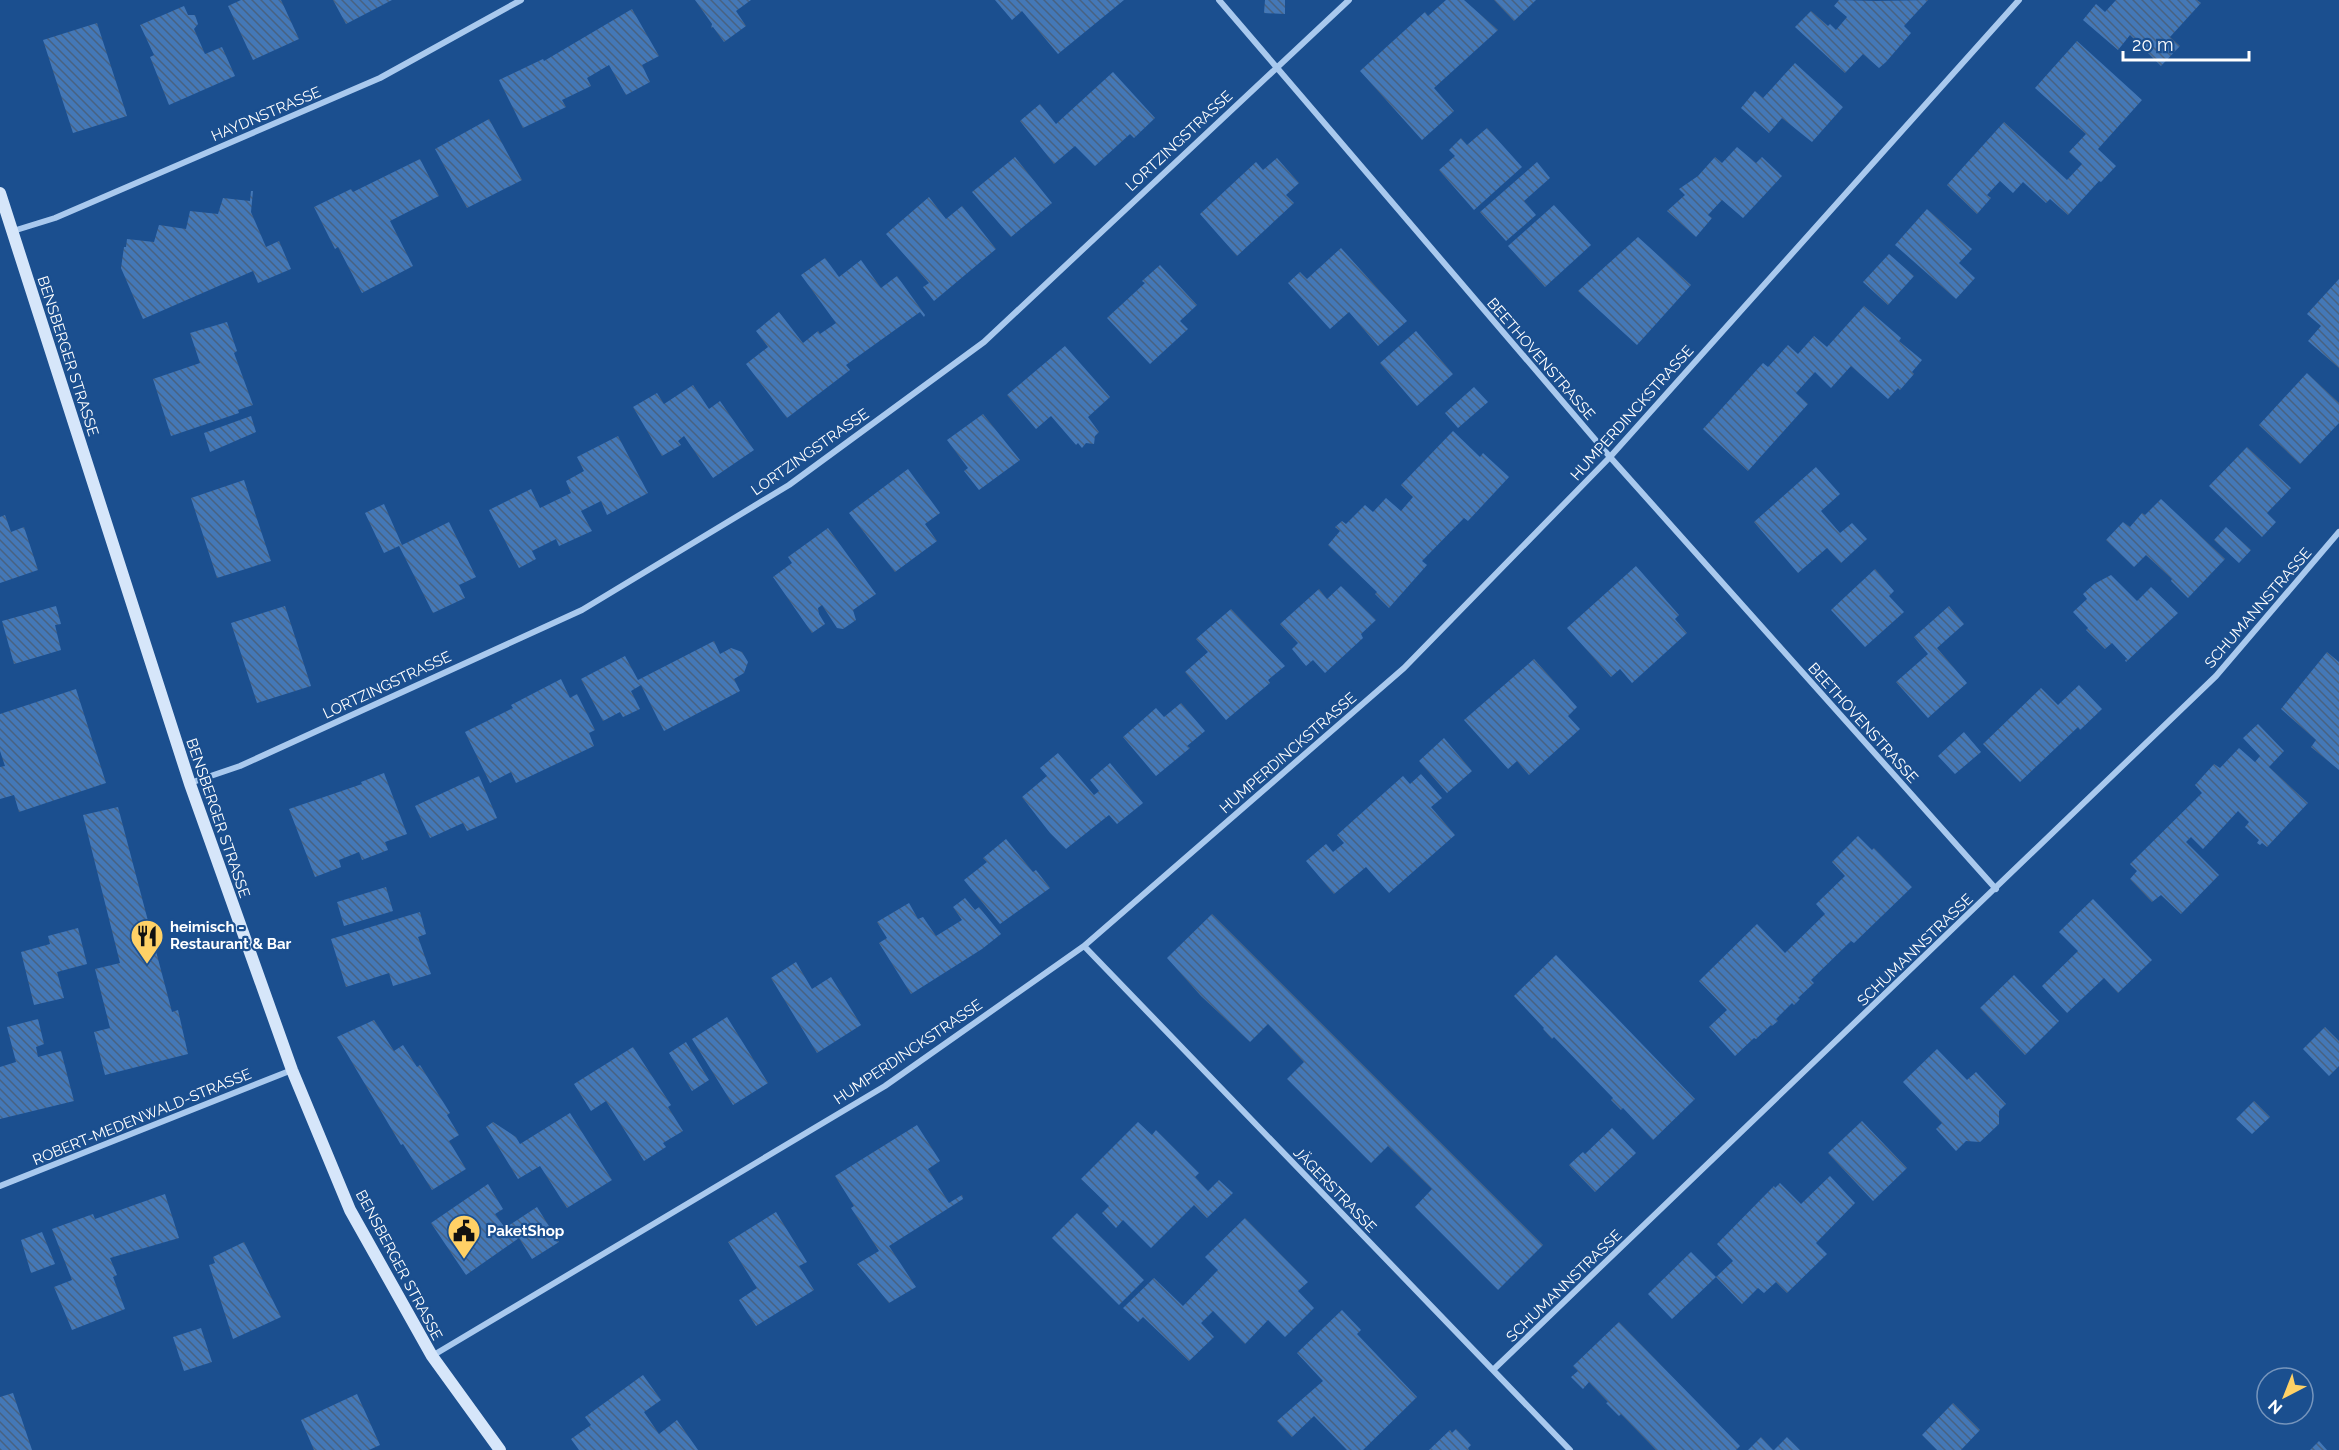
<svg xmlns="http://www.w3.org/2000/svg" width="2339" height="1450" font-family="Raleway,sans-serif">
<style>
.building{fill:url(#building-back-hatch)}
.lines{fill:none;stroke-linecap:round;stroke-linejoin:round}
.minor{stroke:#a9c9ee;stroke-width:6}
.secondary{stroke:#d6e6fa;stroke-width:12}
.labels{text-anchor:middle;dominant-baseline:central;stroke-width:4.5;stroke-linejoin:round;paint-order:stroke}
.street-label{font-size:15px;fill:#fff;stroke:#1b4f8f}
.poi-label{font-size:15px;font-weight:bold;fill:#fff;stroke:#1b4f8f;text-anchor:start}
</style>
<defs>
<pattern id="building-back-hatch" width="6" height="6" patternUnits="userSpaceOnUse" patternTransform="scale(1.5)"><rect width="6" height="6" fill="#4478b7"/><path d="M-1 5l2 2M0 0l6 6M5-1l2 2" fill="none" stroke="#486282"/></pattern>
</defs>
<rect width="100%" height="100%" fill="#1b4f8f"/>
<!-- building -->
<path class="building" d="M 241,0 L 281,0 L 299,39 L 253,60 L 228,6 Z
M 333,0 L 392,0 L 346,24 Z
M 695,0 L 751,0 L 736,11 L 746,26 L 724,42 L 713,27 L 711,28 L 712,24 Z
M 995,0 L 1124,0 L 1058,54 L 1022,11 L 1012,20 Z
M 1265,0 L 1285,0 L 1285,14 L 1264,13 Z
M 1446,0 L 1464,0 L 1498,30 L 1434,88 L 1454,111 L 1422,140 L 1360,71 L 1425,12 L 1428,16 Z
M 1494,0 L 1536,0 L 1514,21 Z
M 1839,0 L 1876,1 L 1928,0 L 1904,26 L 1911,33 L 1886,62 L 1879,68 L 1863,54 L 1845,73 L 1795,27 L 1811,11 L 1828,26 L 1830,24 L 1836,30 L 1847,17 L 1834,6 Z
M 2116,0 L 2197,0 L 2201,3 L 2170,37 L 2180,46 L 2161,66 L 2130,35 L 2118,50 L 2083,20 L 2096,4 L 2105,12 Z
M 184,6 L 188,15 L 195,15 L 198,24 L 194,29 L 205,54 L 222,47 L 235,76 L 169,105 L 150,57 L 154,55 L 140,25 Z
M 632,9 L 659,56 L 642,65 L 650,82 L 626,95 L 609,65 L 587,78 L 591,86 L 562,100 L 566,107 L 523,128 L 499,80 L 543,59 L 544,61 Z
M 97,23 L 127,116 L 73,133 L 43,40 Z
M 2077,41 L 2142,100 L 2098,149 L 2116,166 L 2101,182 L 2099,181 L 2068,215 L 2050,199 L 2046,203 L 2023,182 L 2013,193 L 2000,181 L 1987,195 L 1991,198 L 1977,214 L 1947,185 L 2004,122 L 2067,180 L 2082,164 L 2069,152 L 2086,134 L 2035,88 Z
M 1795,63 L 1843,107 L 1812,142 L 1782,118 L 1769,133 L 1741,108 L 1755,91 L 1763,98 Z
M 1113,72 L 1155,118 L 1134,138 L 1130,134 L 1095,166 L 1075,146 L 1054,164 L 1020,121 L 1040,104 L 1056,124 Z
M 489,119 L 522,180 L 467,208 L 435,149 Z
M 1487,128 L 1522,167 L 1474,210 L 1439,170 L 1455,156 L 1449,150 L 1461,138 L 1467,145 Z
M 1737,147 L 1756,163 L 1762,157 L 1782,176 L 1743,218 L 1722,200 L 1708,215 L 1712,218 L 1696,237 L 1667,211 L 1685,195 L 1679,189 L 1698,176 L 1715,157 L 1722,163 Z
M 1015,157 L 1052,203 L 1011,237 L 972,192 Z
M 1277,158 L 1299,183 L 1286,195 L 1294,203 L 1237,256 L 1200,214 L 1256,162 L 1263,170 Z
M 420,159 L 439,196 L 390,221 L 413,266 L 362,293 L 338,247 L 335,249 L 314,207 L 351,189 L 353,192 Z
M 1537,162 L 1550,178 L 1524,201 L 1536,215 L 1506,241 L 1480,212 Z
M 251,191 L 253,191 L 251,212 L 266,247 L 279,241 L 291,269 L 258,283 L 253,271 L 143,319 L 121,268 L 124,247 L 126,247 L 127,239 L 154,242 L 159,225 L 186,229 L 190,211 L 218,214 L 223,198 L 250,201 Z
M 929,197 L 946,219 L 962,206 L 996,249 L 934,301 L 923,287 L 929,283 L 886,234 Z
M 1554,205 L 1591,245 L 1545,287 L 1508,246 Z
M 1927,209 L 1972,249 L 1959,263 L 1975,278 L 1956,299 L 1895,245 Z
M 1638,237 L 1691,285 L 1637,345 L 1578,291 Z
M 1341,248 L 1407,321 L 1378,346 L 1349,312 L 1330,329 L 1288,283 L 1300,272 L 1307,279 Z
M 1889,254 L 1914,276 L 1888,305 L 1863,282 Z
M 825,258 L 839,277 L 861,260 L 881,288 L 897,276 L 925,315 L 924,317 L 920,312 L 846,365 L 850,370 L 787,418 L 746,364 L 768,347 L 756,331 L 779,312 L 803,343 L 818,331 L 820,334 L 836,323 L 801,275 Z
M 1160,265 L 1197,305 L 1180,321 L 1188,329 L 1150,364 L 1107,318 L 1145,283 L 1142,281 Z
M 2339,279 L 2339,368 L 2308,341 L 2321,326 L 2307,314 Z
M 1864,306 L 1901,338 L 1899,341 L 1922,360 L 1912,372 L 1914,374 L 1900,390 L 1898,388 L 1888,399 L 1851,366 L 1831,388 L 1815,372 L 1796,393 L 1808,404 L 1748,471 L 1703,429 L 1763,363 L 1768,367 L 1788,345 L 1798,354 L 1814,336 L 1827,347 Z
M 227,322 L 237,351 L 234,353 L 253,405 L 238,410 L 239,413 L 171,436 L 153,379 L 200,363 L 190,333 Z
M 1416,331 L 1453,374 L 1417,406 L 1380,363 Z
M 1065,346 L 1110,397 L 1088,417 L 1099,432 L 1095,436 L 1094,444 L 1086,443 L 1082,448 L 1078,443 L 1076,445 L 1051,416 L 1036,429 L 1007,395 Z
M 2307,373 L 2339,403 L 2339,423 L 2300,464 L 2259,425 Z
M 693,385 L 709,409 L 720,401 L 754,450 L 713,478 L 684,436 L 678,441 L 681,445 L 662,456 L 633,407 L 657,393 L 664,404 Z
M 1474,387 L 1488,402 L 1458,428 L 1445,413 Z
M 983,414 L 1020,460 L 979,490 L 964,471 L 968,468 L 947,440 Z
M 251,416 L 256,432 L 210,452 L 204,433 Z
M 1453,431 L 1480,457 L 1483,453 L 1509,477 L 1468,521 L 1464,518 L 1422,561 L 1427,565 L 1389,608 L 1375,594 L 1377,592 L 1328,545 L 1340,531 L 1335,527 L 1342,521 L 1346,524 L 1365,505 L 1373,512 L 1386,498 L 1401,511 L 1413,497 L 1401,485 Z
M 618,436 L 648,493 L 607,515 L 601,501 L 581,511 L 592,531 L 559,546 L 556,539 L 532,551 L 536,559 L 519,568 L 489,510 L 531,489 L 540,508 L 571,493 L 566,481 L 584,471 L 577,457 Z
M 2247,447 L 2291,488 L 2267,513 L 2276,522 L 2262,537 L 2209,486 Z
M 1816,467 L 1840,494 L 1821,511 L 1840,533 L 1852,523 L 1867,539 L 1841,563 L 1827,548 L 1798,573 L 1754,522 Z
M 908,469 L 940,513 L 925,524 L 937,541 L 895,572 L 849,513 Z
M 244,480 L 271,561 L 217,578 L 191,498 Z
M 2161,499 L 2225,559 L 2188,598 L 2171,581 L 2172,579 L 2146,555 L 2134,567 L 2106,540 L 2123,522 L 2130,527 L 2142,513 L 2145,515 Z
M 384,504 L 402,545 L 449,522 L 476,577 L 459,585 L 465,598 L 433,613 L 399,546 L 384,553 L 365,513 Z
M 5,515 L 11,532 L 24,527 L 38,570 L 0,583 L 0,517 Z
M 2226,527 L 2251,550 L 2239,563 L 2214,540 Z
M 828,528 L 876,594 L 853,610 L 856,620 L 843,629 L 837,628 L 822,605 L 818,608 L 819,614 L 825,624 L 812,633 L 773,577 L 792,563 L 788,557 Z
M 1636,566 L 1679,615 L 1675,619 L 1687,633 L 1632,683 L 1620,669 L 1611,677 L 1567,628 Z
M 1875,569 L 1894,591 L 1889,596 L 1904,612 L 1865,647 L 1831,610 Z
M 2111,575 L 2137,601 L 2151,587 L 2178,613 L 2126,662 L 2125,660 L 2127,659 L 2112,643 L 2105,649 L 2086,630 L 2088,628 L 2073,612 L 2087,599 L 2083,594 L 2094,584 Z
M 1341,586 L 1376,620 L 1361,634 L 1363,638 L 1325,673 L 1313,660 L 1306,666 L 1292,649 L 1298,643 L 1280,624 L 1319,589 L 1327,599 Z
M 56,606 L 61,624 L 55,625 L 61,650 L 14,664 L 2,621 Z
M 285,606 L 311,686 L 257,703 L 231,623 Z
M 1949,606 L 1964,624 L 1937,648 L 1967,683 L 1928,718 L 1896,682 L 1928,654 L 1914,637 Z
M 1231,609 L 1285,666 L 1268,680 L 1270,683 L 1226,720 L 1185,672 L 1208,652 L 1196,639 Z
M 714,641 L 720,654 L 731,648 L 742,652 L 748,662 L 744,673 L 734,679 L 740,691 L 664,731 L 641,685 L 631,691 L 640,709 L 623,717 L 620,712 L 603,721 L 581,679 L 625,656 L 638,680 Z
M 2327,652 L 2339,662 L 2339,770 L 2311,747 L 2316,740 L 2281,709 Z
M 1534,659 L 1577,707 L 1568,716 L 1580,729 L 1529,775 L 1517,761 L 1508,769 L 1464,720 Z
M 561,679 L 570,698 L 577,694 L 595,730 L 589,733 L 594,746 L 516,783 L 511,772 L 490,783 L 465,732 L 513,708 L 511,705 Z
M 2079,685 L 2102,709 L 2080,730 L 2078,727 L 2020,782 L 1983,744 L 2041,688 L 2058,705 Z
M 76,689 L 106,783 L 19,812 L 14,795 L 0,799 L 0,767 L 5,766 L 0,751 L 0,714 Z
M 1181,703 L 1205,731 L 1187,746 L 1190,748 L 1156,776 L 1123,737 L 1156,708 L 1164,717 Z
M 2258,724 L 2284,751 L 2269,767 L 2308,803 L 2267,847 L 2262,843 L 2260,845 L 2257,843 L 2259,840 L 2245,827 L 2249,822 L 2238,811 L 2203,849 L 2191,837 L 2186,842 L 2219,875 L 2181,914 L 2161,895 L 2152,902 L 2130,879 L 2137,871 L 2130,864 L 2202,793 L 2195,785 L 2214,764 L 2220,768 L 2239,748 L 2255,762 L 2260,756 L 2243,738 Z
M 1964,732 L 1981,752 L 1955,774 L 1938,756 Z
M 1444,738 L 1472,771 L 1447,793 L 1419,761 Z
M 1058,753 L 1094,795 L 1099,791 L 1090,780 L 1110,763 L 1143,803 L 1117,824 L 1109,815 L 1066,849 L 1050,833 L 1022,797 L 1047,776 L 1040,768 Z
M 384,773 L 407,834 L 385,842 L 388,850 L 362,860 L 359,852 L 339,860 L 341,867 L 315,877 L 289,809 L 362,784 L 361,782 Z
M 1421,774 L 1442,798 L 1431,807 L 1455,835 L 1389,893 L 1366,867 L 1334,894 L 1306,861 L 1326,844 L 1333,852 L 1344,843 L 1337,835 L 1403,776 L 1410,784 Z
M 479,776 L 497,818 L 467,831 L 463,823 L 430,838 L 415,806 Z
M 118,807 L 172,1012 L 178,1010 L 188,1054 L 105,1075 L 94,1032 L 110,1028 L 95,969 L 120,963 L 83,815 Z
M 1858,836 L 1872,850 L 1874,848 L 1912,887 L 1854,943 L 1851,941 L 1811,980 L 1814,983 L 1798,998 L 1800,999 L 1794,1005 L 1792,1003 L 1776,1019 L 1778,1021 L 1772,1026 L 1771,1025 L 1756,1039 L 1754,1038 L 1735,1056 L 1709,1027 L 1727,1010 L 1699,981 L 1757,924 L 1785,953 L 1825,914 L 1816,904 L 1845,876 L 1832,862 Z
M 1006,839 L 1033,872 L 1036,870 L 1050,888 L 1000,924 L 964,880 L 987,862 L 983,858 Z
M 386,887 L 393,911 L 344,926 L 337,902 Z
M 965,898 L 975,910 L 979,907 L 1001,934 L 982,949 L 911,994 L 879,943 L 887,938 L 877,922 L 909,903 L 918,919 L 923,917 L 936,936 L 962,920 L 953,907 Z
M 2093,899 L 2152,960 L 2118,993 L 2104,978 L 2067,1013 L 2042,986 L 2078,951 L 2059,932 Z
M 420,912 L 426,934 L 418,937 L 431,974 L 393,986 L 389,973 L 346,987 L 331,939 Z
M 1212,914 L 1543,1245 L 1498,1290 L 1415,1207 L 1432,1189 L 1388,1146 L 1371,1163 L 1287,1079 L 1304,1062 L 1268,1024 L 1250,1042 L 1201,996 L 1167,958 Z
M 78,928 L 87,964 L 57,972 L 64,998 L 34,1005 L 21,952 L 50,944 L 48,936 Z
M 1556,955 L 1695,1099 L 1653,1140 L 1623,1108 L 1621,1110 L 1611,1100 L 1613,1098 L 1554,1037 L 1552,1039 L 1543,1029 L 1544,1028 L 1514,996 Z
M 796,962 L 812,989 L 831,977 L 861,1025 L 817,1053 L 771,978 Z
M 2014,975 L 2059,1021 L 2025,1055 L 1980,1008 Z
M 727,1017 L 768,1083 L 733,1105 L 692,1039 Z
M 38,1019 L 44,1044 L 36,1047 L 38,1057 L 61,1051 L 74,1101 L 0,1119 L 0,1067 L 16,1062 L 7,1027 Z
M 374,1020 L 394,1051 L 403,1045 L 417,1067 L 420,1065 L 450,1113 L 447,1115 L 459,1135 L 449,1141 L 466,1169 L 432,1190 L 403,1144 L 401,1145 L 337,1037 Z
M 2325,1027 L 2339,1041 L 2339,1066 L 2329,1076 L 2303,1049 Z
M 686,1042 L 709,1080 L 692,1091 L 669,1053 Z
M 633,1047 L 671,1105 L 668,1107 L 683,1131 L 663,1143 L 666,1147 L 644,1161 L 606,1101 L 591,1111 L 574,1084 Z
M 1937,1049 L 1967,1080 L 1976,1072 L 2006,1104 L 1999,1111 L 1999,1124 L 1980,1142 L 1966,1141 L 1956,1151 L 1936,1129 L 1942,1123 L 1903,1082 Z
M 2254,1101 L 2270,1117 L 2252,1134 L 2236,1119 Z
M 570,1113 L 612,1180 L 567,1208 L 540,1166 L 518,1179 L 486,1127 L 493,1122 L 516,1137 L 520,1144 Z
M 1862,1121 L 1907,1168 L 1873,1201 L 1828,1153 Z
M 1138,1122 L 1152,1135 L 1156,1130 L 1199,1173 L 1195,1177 L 1208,1191 L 1219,1180 L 1233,1193 L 1207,1218 L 1194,1205 L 1151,1248 L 1123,1220 L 1116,1228 L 1102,1213 L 1109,1206 L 1081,1179 Z
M 917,1125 L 940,1161 L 928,1169 L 949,1203 L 962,1195 L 963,1199 L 889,1246 L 916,1287 L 889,1303 L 857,1264 L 879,1251 L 851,1208 L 854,1206 L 835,1176 Z
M 1612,1128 L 1636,1153 L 1595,1192 L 1569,1165 L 1583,1152 L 1585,1154 Z
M 1830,1176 L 1855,1203 L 1816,1243 L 1827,1254 L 1787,1293 L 1776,1282 L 1764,1293 L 1758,1288 L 1742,1304 L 1716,1277 L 1733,1261 L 1717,1244 L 1774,1186 L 1775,1188 L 1780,1183 L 1801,1204 Z
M 488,1184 L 503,1209 L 495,1214 L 505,1228 L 537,1207 L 559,1242 L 532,1259 L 519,1238 L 466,1275 L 431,1223 Z
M 165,1194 L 179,1238 L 110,1258 L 117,1275 L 113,1277 L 125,1309 L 72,1330 L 54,1287 L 72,1280 L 52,1229 L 93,1214 L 95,1219 Z
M 776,1212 L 807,1262 L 799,1266 L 814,1290 L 756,1326 L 739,1300 L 757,1288 L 728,1242 Z
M 1077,1213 L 1144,1280 L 1119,1305 L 1052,1238 Z
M 1245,1218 L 1308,1282 L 1298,1291 L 1314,1308 L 1285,1337 L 1268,1320 L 1245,1344 L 1213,1311 L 1201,1323 L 1214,1337 L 1189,1361 L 1143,1317 L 1138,1322 L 1123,1308 L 1154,1278 L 1183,1306 L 1218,1270 L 1205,1257 Z
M 42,1232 L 55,1264 L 31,1273 L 21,1240 Z
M 244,1242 L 281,1317 L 233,1339 L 209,1265 L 215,1263 L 213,1257 Z
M 1691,1252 L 1716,1277 L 1672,1319 L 1648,1294 Z
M 1342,1310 L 1361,1330 L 1357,1334 L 1417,1397 L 1363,1450 L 1347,1450 L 1314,1416 L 1292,1437 L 1277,1421 L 1323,1381 L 1297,1353 Z
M 1619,1322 L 1740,1446 L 1736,1450 L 1656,1450 L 1621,1414 L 1619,1416 L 1606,1403 L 1608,1402 L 1589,1382 L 1583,1389 L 1571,1377 L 1578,1371 L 1573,1366 Z
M 201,1328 L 212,1362 L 184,1371 L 173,1337 Z
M 643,1375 L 661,1400 L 644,1412 L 659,1434 L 677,1420 L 698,1450 L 579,1450 L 571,1439 L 591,1425 L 585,1417 Z
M 13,1393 L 32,1450 L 0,1450 L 0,1397 Z
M 357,1394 L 380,1445 L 369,1450 L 314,1450 L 301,1420 Z
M 1953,1403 L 1980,1430 L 1961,1450 L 1937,1450 L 1922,1435 Z
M 1456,1429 L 1471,1445 L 1468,1448 L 1469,1450 L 1429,1450 L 1450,1430 L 1452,1433 Z
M 1761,1437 L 1773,1450 L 1748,1450 Z
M 1787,1437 L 1800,1450 L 1774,1450 Z
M 2319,1441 L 2327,1450 L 2310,1450 Z"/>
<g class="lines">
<!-- minor -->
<path class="minor" d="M 1219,0 L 1610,457 L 1996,889
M 13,231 L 55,218 L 380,78 L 521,0
M 190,783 L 240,766 L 582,610 L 789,485 L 984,342 L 1349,0
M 1084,946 L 1570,1450
M 0,1186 L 292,1070
M 432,1356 L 885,1086 L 1084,946 L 1404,668 L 1610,457 L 2019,0
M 1493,1370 L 2216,676 L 2339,532"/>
<!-- secondary -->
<path class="secondary" d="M 0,193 L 190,784 L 292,1070 L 350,1210 L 432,1356 L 500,1450"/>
</g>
<!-- icons -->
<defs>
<g id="restaurant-pin" transform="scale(1.725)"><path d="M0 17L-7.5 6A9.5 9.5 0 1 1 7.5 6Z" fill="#ffd166" stroke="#1b4f8f"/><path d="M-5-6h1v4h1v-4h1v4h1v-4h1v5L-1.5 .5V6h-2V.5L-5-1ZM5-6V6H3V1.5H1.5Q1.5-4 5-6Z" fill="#111"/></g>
<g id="civic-pin" transform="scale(1.725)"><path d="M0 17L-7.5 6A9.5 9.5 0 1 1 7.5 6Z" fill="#ffd166" stroke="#1b4f8f"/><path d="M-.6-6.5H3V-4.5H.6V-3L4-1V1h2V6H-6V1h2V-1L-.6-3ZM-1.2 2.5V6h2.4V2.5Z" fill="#111"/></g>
</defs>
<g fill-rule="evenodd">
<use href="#restaurant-pin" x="147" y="936"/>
<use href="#civic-pin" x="464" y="1231"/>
</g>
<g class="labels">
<!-- street labels -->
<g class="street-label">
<text transform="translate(266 114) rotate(-23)">HAYDNSTRASSE</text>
<text transform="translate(1179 141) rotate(-43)">LORTZINGSTRASSE</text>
<text transform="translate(68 356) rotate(72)">BENSBERGER STRASSE</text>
<text transform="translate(1541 359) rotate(49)">BEETHOVENSTRASSE</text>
<text transform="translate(1632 413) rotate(-48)">HUMPERDINCKSTRASSE</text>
<text transform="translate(810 452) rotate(-35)">LORTZINGSTRASSE</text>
<text transform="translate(2258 608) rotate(-49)">SCHUMANNSTRASSE</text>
<text transform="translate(387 685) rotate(-25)">LORTZINGSTRASSE</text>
<text transform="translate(1863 723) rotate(48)">BEETHOVENSTRASSE</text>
<text transform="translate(1288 753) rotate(-41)">HUMPERDINCKSTRASSE</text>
<text transform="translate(218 818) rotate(71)">BENSBERGER STRASSE</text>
<text transform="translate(1915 950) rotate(-44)">SCHUMANNSTRASSE</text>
<text transform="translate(908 1052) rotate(-34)">HUMPERDINCKSTRASSE</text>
<text transform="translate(142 1117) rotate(-22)">ROBERT-MEDENWALD-STRASSE</text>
<text transform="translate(1335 1190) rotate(46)">JÄGERSTRASSE</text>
<text transform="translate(399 1265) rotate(62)">BENSBERGER STRASSE</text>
<text transform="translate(1564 1286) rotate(-44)">SCHUMANNSTRASSE</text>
</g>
<!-- poi labels -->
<g class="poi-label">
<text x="170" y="927">heimisch -<tspan x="170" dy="17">Restaurant &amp; Bar</tspan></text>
<text x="487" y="1231">PaketShop</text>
</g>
</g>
<!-- north arrow -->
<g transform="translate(2285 1396) rotate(222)"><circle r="28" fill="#1b4f8f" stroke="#7695bc" stroke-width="1.5"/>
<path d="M0-4.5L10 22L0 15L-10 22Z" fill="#ffd166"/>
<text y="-9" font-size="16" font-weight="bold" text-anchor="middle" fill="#ffffff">N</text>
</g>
<!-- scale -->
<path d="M2123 51v9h126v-9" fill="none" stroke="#ffffff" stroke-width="3"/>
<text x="2132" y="51" font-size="18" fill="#ffffff" stroke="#1b4f8f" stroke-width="4.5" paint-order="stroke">20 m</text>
</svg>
